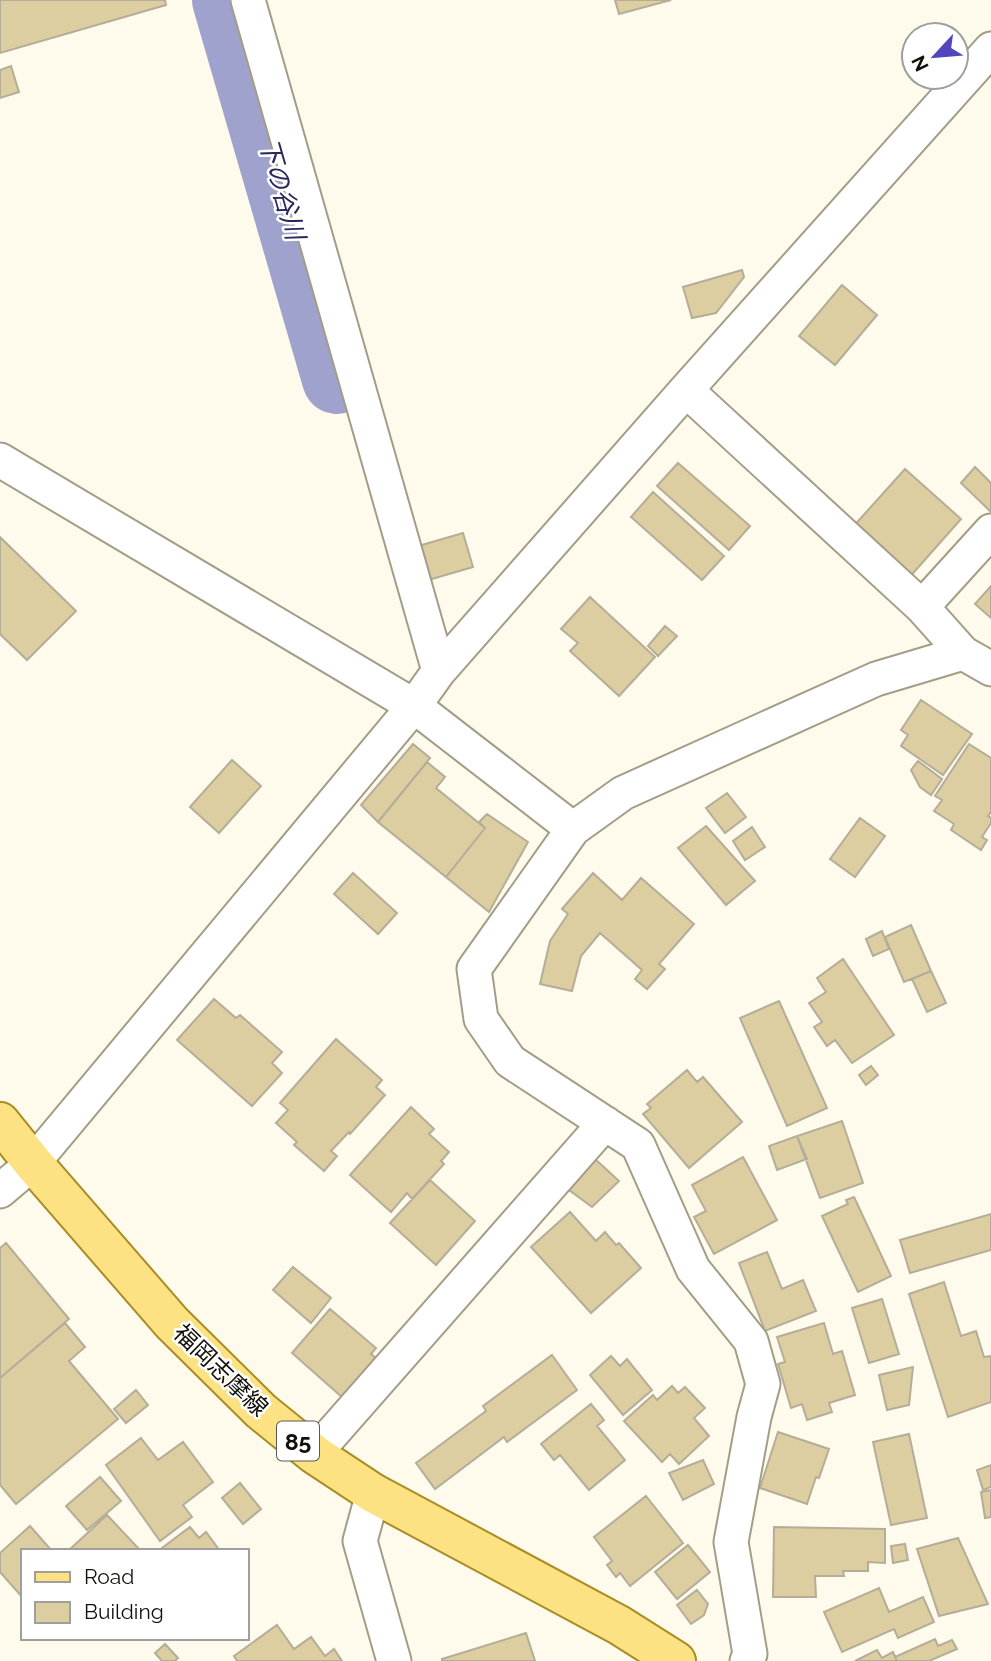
<svg xmlns="http://www.w3.org/2000/svg" width="991" height="1661" font-family="Raleway,'Noto Sans JP',sans-serif">
<style>
.lines{fill:none;stroke-linecap:round;stroke-linejoin:round}
.river{stroke:#9fa2cc;stroke-width:70}
.building{fill:#dccea1;stroke:#b4ad98;stroke-width:2}
.minor-casing{stroke:#a39d87;stroke-width:37}
.primary-casing{stroke:#a98c22;stroke-width:42}
.minor{stroke:#fff;stroke-width:33}
.primary{stroke:#fce283;stroke-width:38}
.labels{text-anchor:middle;dominant-baseline:central;stroke-width:5;stroke-linejoin:round;paint-order:stroke}
.shield{fill:#fff;stroke:#5a5853;stroke-width:2}
.shield-label{font-size:23px;font-weight:bold;fill:#131009}
.street-label{font-size:24px;fill:#131009;stroke:#fff}
.water-label{font-size:26px;font-style:italic;fill:#29285c;stroke:#fff}
</style>
<rect width="100%" height="100%" fill="#fefaec"/>
<g class="lines">
<!-- river -->
<path class="river" d="M 227,0 L 337,379"/>
</g>
<!-- building -->
<path class="building" d="M 0,0 L 165,0 L 166,5 L 0,53 Z
M 615,0 L 671,0 L 619,14 Z
M 11,66 L 19,92 L 0,98 L 0,70 Z
M 742,270 L 744,277 L 716,313 L 692,318 L 683,287 Z
M 842,285 L 877,315 L 835,365 L 799,336 Z
M 678,463 L 750,526 L 729,550 L 657,486 Z
M 975,467 L 991,483 L 991,512 L 961,483 Z
M 905,469 L 961,519 L 907,580 L 851,529 Z
M 653,492 L 724,556 L 702,580 L 631,517 Z
M 463,533 L 473,567 L 425,581 L 415,547 Z
M 0,537 L 76,611 L 27,660 L 0,634 Z
M 991,586 L 991,618 L 975,604 Z
M 590,597 L 655,657 L 619,696 L 570,651 L 578,643 L 561,629 Z
M 665,626 L 677,636 L 658,656 L 648,646 Z
M 921,700 L 972,734 L 943,775 L 901,746 L 908,735 L 901,730 Z
M 413,744 L 430,758 L 378,822 L 361,805 Z
M 969,744 L 991,758 L 991,812 L 988,816 L 991,818 L 991,823 L 982,837 L 987,840 L 981,850 L 951,830 L 954,824 L 934,811 L 942,800 L 935,796 Z
M 232,760 L 261,786 L 219,833 L 190,807 Z
M 918,761 L 942,779 L 931,795 L 920,787 L 911,770 Z
M 427,762 L 445,777 L 436,788 L 485,828 L 446,877 L 378,822 Z
M 727,793 L 746,817 L 725,833 L 706,808 Z
M 487,814 L 528,842 L 489,912 L 446,877 L 485,828 L 479,822 Z
M 860,818 L 885,836 L 855,877 L 830,859 Z
M 706,826 L 755,881 L 726,905 L 678,848 Z
M 752,827 L 765,847 L 745,860 L 733,841 Z
M 353,873 L 397,913 L 378,934 L 334,894 Z
M 593,873 L 622,900 L 641,878 L 694,924 L 659,964 L 665,969 L 647,989 L 635,979 L 642,970 L 600,933 L 581,956 L 572,991 L 540,984 L 550,941 L 568,914 L 562,909 Z
M 911,925 L 931,971 L 904,982 L 885,937 Z
M 882,931 L 889,949 L 873,956 L 866,939 Z
M 843,959 L 894,1035 L 852,1063 L 835,1040 L 827,1046 L 814,1027 L 822,1022 L 809,1003 L 826,992 L 817,978 Z
M 931,971 L 946,1003 L 927,1012 L 912,979 Z
M 214,999 L 236,1018 L 240,1015 L 282,1052 L 272,1063 L 282,1073 L 252,1106 L 177,1040 Z
M 779,1001 L 827,1108 L 787,1126 L 740,1018 Z
M 336,1039 L 382,1080 L 376,1087 L 385,1095 L 350,1134 L 349,1132 L 331,1151 L 337,1156 L 324,1171 L 294,1145 L 297,1142 L 276,1123 L 288,1110 L 280,1103 Z
M 871,1066 L 878,1075 L 866,1085 L 859,1075 Z
M 687,1070 L 697,1082 L 703,1077 L 742,1122 L 689,1168 L 643,1114 L 651,1108 L 647,1104 Z
M 411,1107 L 434,1129 L 429,1134 L 449,1152 L 441,1161 L 444,1164 L 412,1199 L 407,1193 L 391,1212 L 350,1175 Z
M 842,1121 L 863,1183 L 820,1198 L 797,1136 Z
M 797,1136 L 807,1159 L 777,1170 L 769,1146 Z
M 743,1157 L 777,1220 L 714,1254 L 694,1217 L 706,1211 L 692,1185 Z
M 594,1158 L 619,1181 L 592,1207 L 569,1190 Z
M 430,1180 L 475,1221 L 436,1265 L 390,1223 Z
M 854,1197 L 891,1276 L 858,1292 L 822,1216 L 848,1204 L 846,1200 Z
M 570,1212 L 596,1241 L 605,1232 L 616,1245 L 619,1243 L 641,1268 L 591,1313 L 531,1247 Z
M 991,1214 L 991,1250 L 910,1273 L 900,1240 Z
M 6,1243 L 69,1319 L 0,1378 L 0,1248 Z
M 767,1252 L 782,1289 L 803,1280 L 816,1311 L 765,1331 L 739,1263 Z
M 293,1267 L 331,1298 L 311,1323 L 273,1290 Z
M 944,1282 L 961,1336 L 976,1331 L 984,1357 L 991,1356 L 991,1402 L 948,1417 L 909,1294 Z
M 882,1299 L 899,1354 L 869,1363 L 852,1308 Z
M 330,1309 L 376,1348 L 371,1354 L 376,1358 L 343,1398 L 292,1353 Z
M 65,1323 L 85,1347 L 69,1361 L 118,1419 L 16,1504 L 0,1485 L 0,1378 Z
M 824,1323 L 833,1354 L 842,1351 L 855,1395 L 829,1403 L 832,1412 L 807,1420 L 802,1404 L 791,1408 L 778,1364 L 785,1362 L 777,1337 Z
M 552,1355 L 577,1390 L 507,1442 L 504,1437 L 435,1489 L 416,1463 L 486,1411 L 483,1406 Z
M 611,1356 L 620,1366 L 627,1359 L 652,1390 L 623,1415 L 590,1375 Z
M 913,1367 L 909,1405 L 887,1410 L 879,1375 Z
M 672,1386 L 678,1393 L 685,1387 L 705,1408 L 694,1418 L 709,1436 L 679,1464 L 670,1454 L 662,1462 L 624,1421 L 653,1395 L 657,1400 Z
M 136,1390 L 148,1405 L 126,1423 L 114,1409 Z
M 591,1404 L 604,1420 L 597,1426 L 625,1460 L 589,1490 L 560,1455 L 554,1460 L 541,1444 Z
M 778,1432 L 829,1449 L 819,1478 L 816,1477 L 807,1504 L 760,1488 Z
M 909,1434 L 927,1518 L 891,1525 L 873,1442 Z
M 141,1438 L 158,1460 L 183,1442 L 213,1482 L 183,1505 L 192,1517 L 160,1541 L 106,1465 Z
M 703,1460 L 714,1484 L 683,1500 L 669,1473 Z
M 991,1465 L 991,1487 L 983,1490 L 977,1470 Z
M 100,1477 L 121,1501 L 87,1530 L 66,1506 Z
M 240,1483 L 261,1509 L 243,1524 L 222,1498 Z
M 991,1490 L 991,1517 L 985,1518 L 981,1492 Z
M 646,1496 L 683,1543 L 630,1586 L 620,1573 L 616,1577 L 607,1565 L 612,1561 L 594,1537 Z
M 107,1515 L 140,1550 L 68,1551 Z
M 30,1526 L 52,1551 L 23,1551 L 23,1598 L 0,1572 L 0,1553 Z
M 190,1527 L 199,1538 L 206,1532 L 220,1551 L 158,1551 Z
M 774,1527 L 885,1529 L 885,1563 L 868,1562 L 868,1571 L 843,1571 L 844,1576 L 815,1576 L 816,1597 L 773,1597 Z
M 958,1538 L 988,1604 L 939,1616 L 917,1549 Z
M 905,1544 L 908,1560 L 893,1563 L 891,1546 Z
M 688,1545 L 710,1572 L 677,1599 L 655,1572 Z
M 879,1588 L 889,1612 L 923,1597 L 934,1622 L 898,1638 L 894,1629 L 842,1652 L 824,1612 Z
M 697,1590 L 708,1604 L 704,1615 L 691,1624 L 677,1605 Z
M 277,1625 L 294,1649 L 311,1637 L 325,1656 L 334,1649 L 342,1661 L 237,1661 L 234,1656 Z
M 526,1633 L 535,1661 L 442,1661 L 442,1659 Z
M 935,1639 L 938,1646 L 952,1640 L 957,1649 L 929,1661 L 897,1661 L 895,1657 Z
M 165,1644 L 178,1658 L 175,1661 L 162,1661 L 155,1653 Z
M 877,1650 L 882,1658 L 893,1652 L 897,1661 L 855,1661 Z"/>
<g class="lines">
<!-- minor casing -->
<g class="minor-casing">
<path id="minor" d="M 248,0 L 439,671
M 686,390 L 922,607 L 963,653
M 0,460 L 414,706 L 573,829
M 922,607 L 991,531
M 0,1191 L 33,1163 L 414,706 L 439,671 L 686,390 L 991,49
M 314,1454 L 605,1123
M 373,1493 L 360,1541 L 394,1661
M 747,1661 L 750,1654 L 731,1542 L 754,1417 L 763,1384 L 751,1341 L 693,1269 L 638,1145 L 510,1061 L 481,1019 L 474,969 L 573,829 L 623,793 L 876,679 L 963,653 L 991,669"/>
</g>
<!-- primary casing -->
<g class="primary-casing">
<path id="primary" d="M 0,1122 L 33,1163 L 172,1323 L 261,1411 L 314,1454 L 373,1493 L 619,1625 L 676,1661"/>
</g>
<!-- minor -->
<use href="#minor" class="minor"/>
<!-- primary -->
<use href="#primary" class="primary"/>
</g>
<g class="labels">
<!-- shield labels -->
<rect class="shield" x="277" y="1421.5" width="42" height="39" rx="5"/>
<g class="shield-label">
<text x="298" y="1441">85</text>
</g>
<!-- street labels -->
<g class="street-label">
<text transform="translate(221 1370) rotate(44)">福岡志摩線</text>
</g>
<!-- water labels -->
<g class="water-label">
<text transform="translate(282 189) rotate(74)">下の谷川</text>
</g>
</g>
<!-- legend -->
<rect x="21" y="1549" width="228" height="91" fill="#ffffff" stroke="#a19f9d" stroke-width="2"/>
<rect x="35" y="1572" width="35" height="10" fill="#fce283" stroke="#a19f9d" stroke-width="2"/>
<text x="84" y="1584" font-size="21" fill="#131009">Road</text>
<rect x="35" y="1602" width="35" height="21" fill="#dccea1" stroke="#a19f9d" stroke-width="2"/>
<text x="84" y="1619" font-size="21" fill="#131009">Building</text>
<!-- north arrow -->
<g transform="translate(935 56) rotate(244)"><circle r="33" fill="#ffffff" stroke="#a19f9d" stroke-width="2"/>
<path d="M0-5L12 26L0 18L-12 26Z" fill="#5146bd"/>
<text y="-10" font-size="19" font-weight="bold" text-anchor="middle" fill="#131009">N</text>
</g>
</svg>
